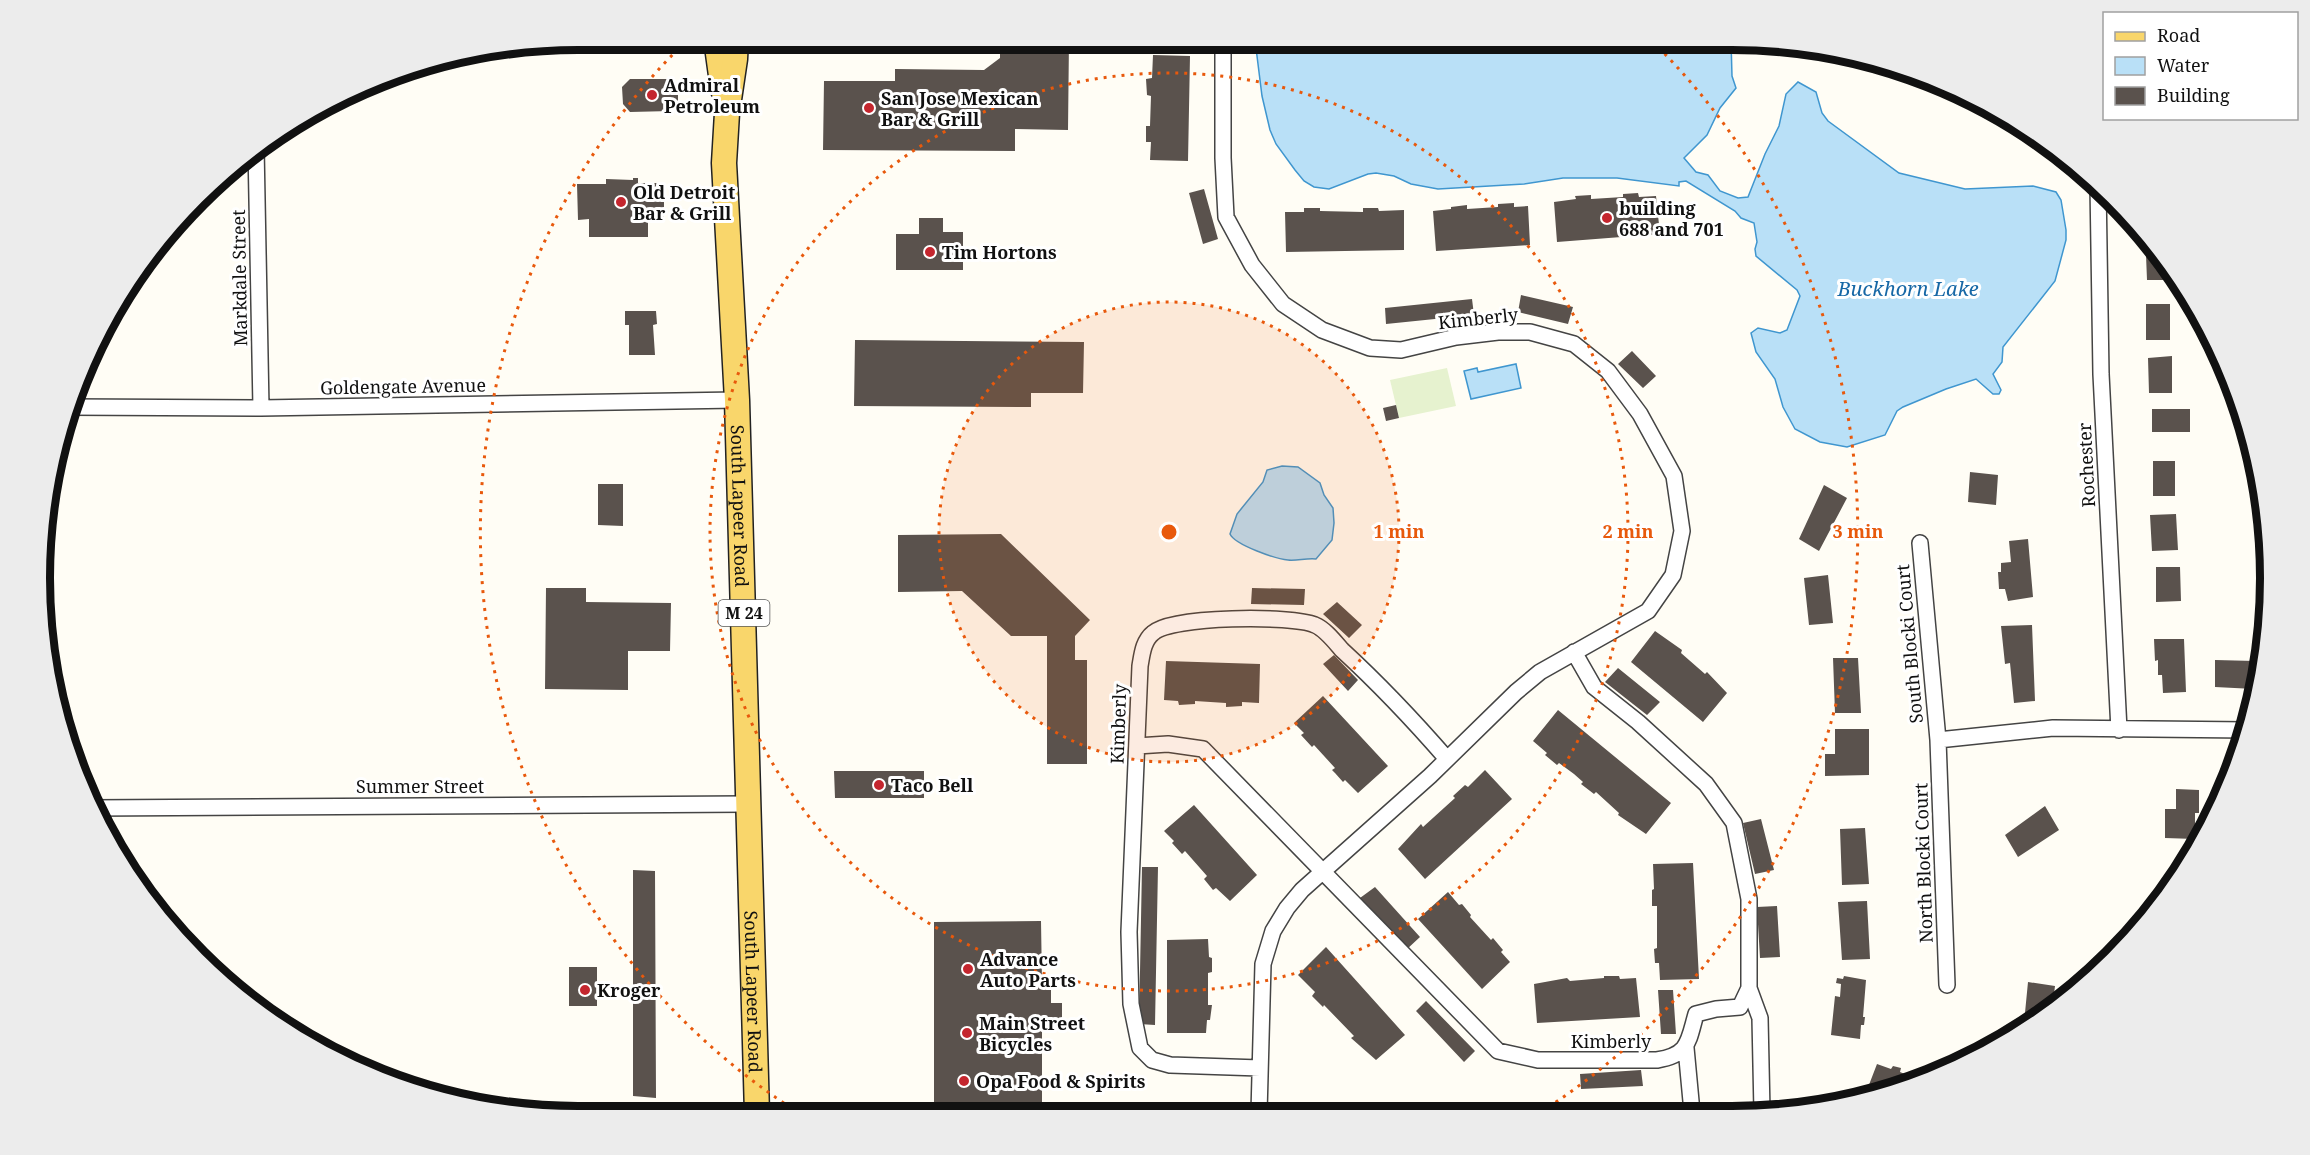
<svg xmlns="http://www.w3.org/2000/svg" width="2310" height="1155" font-family="'Noto Serif',serif">
<style>
.pitch{fill:#e6f2cf}
.water{fill:#b9e0f7;stroke:#3f96cf;stroke-width:1.5}
.building{fill:#5a524d}
.lines{fill:none;stroke-linecap:round;stroke-linejoin:round}
.street-casing{stroke:#444;stroke-width:18}
.primary-casing{stroke:#222;stroke-width:27}
.street{stroke:#fff;stroke-width:15}
.primary{stroke:#f9d66b;stroke-width:24}
.ring{fill:none;stroke:#e8590c;stroke-width:3;stroke-dasharray:3 6}
.poi-dot{fill:#c4262e;stroke:#fff;stroke-width:2}
.labels{text-anchor:middle;dominant-baseline:central;stroke-width:6;stroke-linejoin:round;paint-order:stroke}
.shield{fill:#fff;stroke:#585858;stroke-width:1.5}
.shield-label{font-size:16px;font-weight:bold;fill:#111}
.poi-label{font-size:18px;font-weight:bold;fill:#111;stroke:#fff;text-anchor:start}
.street-label{font-size:18px;fill:#111;stroke:#fff}
.water-label{font-size:20px;font-style:italic;fill:#1768a6;stroke:#fff}
.rim{fill:none;stroke:#111;stroke-width:8}
.centre{fill:#e8590c;stroke:#fff;stroke-width:3}
.ring-label{font-size:18px;text-anchor:middle;font-weight:bold;fill:#e8590c;stroke:#fff;stroke-width:6;stroke-linejoin:round;paint-order:stroke}
</style>
<rect width="100%" height="100%" fill="#fffdf5"/>
<!-- pitch -->
<path class="pitch" d="M 1447,368 L 1456,406 L 1399,418 L 1390,380 Z"/>
<!-- water -->
<path class="water" d="M 1255,40 L 1731,40 L 1732,76 L 1736,88 L 1720,108 L 1707,135 L 1684,158 L 1696,172 L 1708,175 L 1720,191 L 1738,198 L 1748,197 L 1765,154 L 1779,126 L 1786,94 L 1798,82 L 1816,92 L 1822,113 L 1828,121 L 1899,173 L 1965,189 L 2033,186 L 2056,192 L 2061,200 L 2066,230 L 2066,240 L 2055,281 L 2003,347 L 2002,362 L 1993,374 L 2001,390 L 1999,394 L 1993,394 L 1976,379 L 1946,389 L 1903,407 L 1897,411 L 1885,435 L 1847,447 L 1820,442 L 1795,429 L 1783,407 L 1775,379 L 1756,352 L 1751,333 L 1758,328 L 1780,333 L 1787,330 L 1800,296 L 1797,290 L 1756,256 L 1755,249 L 1757,242 L 1754,223 L 1741,218 L 1735,211 L 1686,181 L 1679,182 L 1679,186 L 1617,178 L 1563,178 L 1524,184 L 1438,189 L 1411,184 L 1394,176 L 1376,173 L 1368,174 L 1329,189 L 1314,187 L 1304,181 L 1295,170 L 1276,144 L 1270,130 L 1262,96 Z
M 1516,364 L 1521,388 L 1471,399 L 1464,371 L 1477,368 L 1478,372 Z
M 1282,466 L 1298,467 L 1320,483 L 1324,495 L 1333,508 L 1334,523 L 1332,540 L 1316,559 C 1306,558 1297,561 1288,560 C 1276,559 1235,545 1230,534 L 1237,514 L 1263,482 L 1267,470 Z"/>
<!-- building -->
<path class="building" d="M 619,39 L 631,39 L 631,46 L 619,47 Z
M 1000,39 L 1069,39 L 1068,130 L 1015,129 L 1015,151 L 823,150 L 824,81 L 895,81 L 895,69 L 984,70 L 1000,58 Z
M 1153,55 L 1190,56 L 1188,161 L 1150,160 L 1151,142 L 1146,142 L 1146,126 L 1150,126 L 1151,96 L 1147,95 L 1146,79 L 1152,78 Z
M 630,79 L 671,79 L 678,87 L 678,104 L 671,111 L 630,112 L 623,104 L 622,87 Z
M 633,178 L 638,178 L 638,183 L 664,183 L 664,221 L 648,221 L 648,237 L 589,237 L 589,219 L 578,220 L 577,184 L 606,184 L 606,179 L 633,180 Z
M 1204,189 L 1218,239 L 1203,244 L 1189,193 Z
M 1638,193 L 1639,197 L 1656,196 L 1660,234 L 1557,242 L 1554,202 L 1576,199 L 1575,196 L 1591,195 L 1591,199 L 1623,197 L 1623,194 Z
M 1514,203 L 1514,207 L 1528,206 L 1530,245 L 1436,251 L 1433,211 L 1451,209 L 1451,207 L 1467,205 L 1467,209 L 1498,207 L 1498,204 Z
M 1304,208 L 1320,208 L 1320,211 L 1363,212 L 1363,208 L 1378,208 L 1379,211 L 1404,210 L 1404,250 L 1286,252 L 1285,212 L 1304,212 Z
M 919,218 L 943,218 L 943,232 L 963,232 L 963,270 L 896,270 L 896,234 L 919,234 Z
M 2146,255 L 2161,256 L 2171,269 L 2170,280 L 2147,280 Z
M 1521,295 L 1573,307 L 1568,324 L 1518,312 Z
M 1472,299 L 1474,315 L 1386,324 L 1385,308 Z
M 2146,304 L 2170,304 L 2170,340 L 2146,340 Z
M 625,311 L 656,311 L 657,324 L 653,325 L 655,355 L 629,355 L 629,325 L 625,325 Z
M 855,340 L 1084,342 L 1083,393 L 1031,393 L 1031,407 L 854,406 Z
M 1632,351 L 1656,376 L 1643,388 L 1618,364 Z
M 2172,356 L 2172,393 L 2149,393 L 2148,358 Z
M 1396,405 L 1399,418 L 1386,421 L 1383,408 Z
M 2152,409 L 2190,409 L 2190,432 L 2152,432 Z
M 2153,461 L 2175,461 L 2175,496 L 2153,496 Z
M 1970,472 L 1998,475 L 1996,505 L 1968,502 Z
M 598,484 L 623,484 L 623,526 L 598,525 Z
M 1824,485 L 1847,498 L 1819,551 L 1799,539 Z
M 2176,514 L 2178,550 L 2152,551 L 2150,515 Z
M 1001,534 L 1090,620 L 1075,636 L 1075,660 L 1087,660 L 1087,764 L 1047,764 L 1047,636 L 1011,636 L 962,591 L 898,592 L 898,535 Z
M 2028,539 L 2033,597 L 2008,601 L 2005,589 L 1999,589 L 1998,572 L 2001,572 L 2001,563 L 2011,562 L 2009,541 Z
M 2156,567 L 2180,567 L 2181,601 L 2156,602 Z
M 1828,575 L 1833,623 L 1809,625 L 1804,578 Z
M 546,588 L 586,588 L 586,602 L 671,603 L 670,651 L 628,651 L 628,690 L 545,689 Z
M 1252,588 L 1305,589 L 1304,605 L 1251,604 Z
M 1337,602 L 1362,625 L 1349,638 L 1323,614 Z
M 2032,625 L 2035,701 L 2014,703 L 2010,663 L 2005,664 L 2001,626 Z
M 1655,631 L 1682,650 L 1681,653 L 1705,674 L 1707,672 L 1727,693 L 1703,722 L 1631,662 Z
M 2154,639 L 2184,639 L 2186,692 L 2163,693 L 2162,675 L 2158,675 L 2158,660 L 2155,661 Z
M 1334,655 L 1358,680 L 1348,691 L 1323,664 Z
M 1833,658 L 1858,658 L 1861,713 L 1835,713 Z
M 2215,660 L 2255,661 L 2254,689 L 2215,687 Z
M 1166,661 L 1260,664 L 1259,703 L 1242,702 L 1242,706 L 1226,707 L 1226,703 L 1195,701 L 1195,704 L 1179,705 L 1178,701 L 1164,700 Z
M 1618,668 L 1660,702 L 1647,715 L 1605,682 Z
M 1323,696 L 1388,766 L 1358,793 L 1345,780 L 1343,782 L 1335,773 L 1332,770 L 1335,768 L 1314,745 L 1312,747 L 1301,735 L 1304,733 L 1294,723 Z
M 1558,710 L 1671,803 L 1646,834 L 1618,815 L 1619,813 L 1596,792 L 1594,794 L 1581,784 L 1583,782 L 1574,774 L 1559,763 L 1557,765 L 1545,755 L 1547,753 L 1533,741 Z
M 1835,729 L 1869,729 L 1869,775 L 1825,776 L 1825,754 L 1835,754 Z
M 1485,770 L 1512,799 L 1425,879 L 1398,849 L 1421,824 L 1423,827 L 1455,798 L 1453,796 L 1465,785 L 1468,787 Z
M 834,771 L 924,771 L 924,798 L 835,798 Z
M 2176,789 L 2199,790 L 2199,813 L 2195,813 L 2195,839 L 2165,838 L 2165,809 L 2176,809 Z
M 2216,795 L 2223,795 L 2214,818 Z
M 1194,805 L 1257,875 L 1230,901 L 1216,888 L 1213,890 L 1204,879 L 1207,876 L 1185,851 L 1182,854 L 1172,843 L 1174,841 L 1164,831 Z
M 2045,806 L 2059,830 L 2018,857 L 2005,835 Z
M 1761,819 L 1774,870 L 1755,874 L 1743,823 Z
M 1865,828 L 1869,884 L 1842,885 L 1840,829 Z
M 1693,863 L 1699,979 L 1660,980 L 1659,963 L 1655,963 L 1654,949 L 1657,948 L 1657,906 L 1652,906 L 1652,890 L 1654,889 L 1653,864 Z
M 1142,867 L 1158,867 L 1155,1025 L 1139,1024 Z
M 633,870 L 655,871 L 656,1098 L 633,1096 Z
M 1375,887 L 1420,937 L 1406,950 L 1360,898 Z
M 1448,892 L 1459,905 L 1462,904 L 1471,915 L 1470,917 L 1491,940 L 1493,938 L 1503,950 L 1501,952 L 1510,962 L 1482,989 L 1418,919 Z
M 1867,901 L 1870,959 L 1842,960 L 1838,902 Z
M 1777,906 L 1780,957 L 1760,958 L 1757,907 Z
M 1041,921 L 1042,983 L 1051,983 L 1051,1003 L 1062,1003 L 1062,1019 L 1042,1020 L 1042,1113 L 934,1114 L 934,922 Z
M 1208,939 L 1209,957 L 1212,958 L 1212,972 L 1208,973 L 1208,1005 L 1212,1005 L 1210,1020 L 1207,1020 L 1206,1033 L 1167,1033 L 1167,940 Z
M 1326,947 L 1405,1035 L 1376,1060 L 1351,1038 L 1354,1036 L 1324,1005 L 1323,1007 L 1312,996 L 1315,992 L 1298,975 Z
M 569,967 L 597,967 L 597,1006 L 569,1006 Z
M 1604,976 L 1619,976 L 1620,979 L 1636,978 L 1640,1017 L 1537,1023 L 1534,984 L 1567,978 L 1570,981 L 1604,978 Z
M 1844,976 L 1866,980 L 1863,1017 L 1865,1017 L 1864,1025 L 1861,1025 L 1860,1039 L 1831,1035 L 1835,996 L 1840,997 L 1841,984 L 1836,983 L 1837,978 L 1843,979 Z
M 2028,982 L 2055,986 L 2052,1010 L 2026,1025 L 2024,1023 Z
M 1658,990 L 1673,990 L 1676,1034 L 1661,1034 Z
M 1426,1001 L 1475,1051 L 1464,1062 L 1416,1011 Z
M 1877,1064 L 1891,1069 L 1893,1066 L 1901,1068 L 1900,1072 L 1919,1080 L 1874,1092 L 1867,1090 Z
M 1641,1070 L 1643,1086 L 1581,1089 L 1580,1074 Z"/>
<g class="lines">
<!-- street casing -->
<g class="street-casing">
<path id="street" d="M 1223,40 L 1223,158 L 1226,217 L 1252,265 L 1283,304 L 1322,330 L 1370,348 L 1401,350 L 1456,337 L 1498,332 L 1530,332 L 1574,344 L 1608,371 L 1640,414 L 1674,476 L 1682,531 L 1673,575 L 1648,611 L 1540,672 L 1516,692 L 1430,776 L 1302,890 L 1287,908 L 1273,931 L 1263,964 L 1259,1113
M 256,147 L 261,408
M 2098,185 L 2101,374 L 2119,730
M 69,407 L 261,408 L 737,400
M 1920,543 L 1938,740 L 1947,985
M 1938,740 L 2053,728 L 2248,730
M 1137,746 L 1168,744 L 1203,749 L 1498,1051 L 1538,1060 L 1657,1060 C 1689,1055 1688,1042 1696,1014 L 1716,1009 L 1740,1007 L 1749,988 L 1749,899 L 1734,823 L 1706,784 L 1638,722 L 1594,687 L 1574,652
M 92,808 L 747,804
M 1749,988 L 1760,1018 L 1762,1112
M 1686,1048 L 1692,1112
M 1260,1068 L 1170,1065 L 1152,1060 L 1140,1048 L 1131,1004 L 1129,932 L 1140,666 C 1142,655 1143,641 1153,633 C 1171,616 1292,615 1315,625 C 1325,629 1335,642 1342,650 C 1379,684 1414,721 1447,759"/>
</g>
<!-- primary casing -->
<g class="primary-casing">
<g id="primary">
<path d="M 716,39 L 723,90"/>
<path id="s1" d="M 736,39 L 735,59 L 727,113 L 724,163 L 737,400 L 757,1114"/>
</g>
</g>
<!-- street -->
<use href="#street" class="street"/>
<!-- primary -->
<use href="#primary" class="primary"/>
</g>
<!-- distance rings -->
<circle cx="1169" cy="532" r="230" fill="#e8590c" fill-opacity=".12"/>
<g class="ring">
<circle cx="1169" cy="532" r="230"/>
<circle cx="1169" cy="532" r="459"/>
<path d="M799 1113A689 689 0 0 1 686 41M1652 41A689 689 0 0 1 1544 1110"/>
</g>
<!-- markers -->
<g class="poi-dot">
<circle cx="652" cy="95" r="6"/>
<circle cx="869" cy="108" r="6"/>
<circle cx="621" cy="202" r="6"/>
<circle cx="1607" cy="218" r="6"/>
<circle cx="930" cy="252" r="6"/>
<circle cx="879" cy="785" r="6"/>
<circle cx="968" cy="969" r="6"/>
<circle cx="585" cy="990" r="6"/>
<circle cx="967" cy="1033" r="6"/>
<circle cx="964" cy="1081" r="6"/>
</g>
<g class="labels">
<!-- shield labels -->
<rect class="shield" x="718.5" y="600" width="51" height="26" rx="4.5"/>
<g class="shield-label">
<text x="744" y="613">M 24</text>
</g>
<!-- poi labels -->
<g class="poi-label">
<text x="664" y="85">Admiral<tspan x="664" dy="21">Petroleum</tspan></text>
<text x="881" y="98">San Jose Mexican<tspan x="881" dy="21">Bar &amp; Grill</tspan></text>
<text x="633" y="192">Old Detroit<tspan x="633" dy="21">Bar &amp; Grill</tspan></text>
<text x="1619" y="208">building<tspan x="1619" dy="21">688 and 701</tspan></text>
<text x="942" y="252">Tim Hortons</text>
<text x="891" y="785">Taco Bell</text>
<text x="980" y="959">Advance<tspan x="980" dy="21">Auto Parts</tspan></text>
<text x="597" y="990">Kroger</text>
<text x="979" y="1023">Main Street<tspan x="979" dy="21">Bicycles</tspan></text>
<text x="976" y="1081">Opa Food &amp; Spirits</text>
</g>
<!-- street labels -->
<g class="street-label">
<text transform="translate(239 278) rotate(-91)">Markdale Street</text>
<text transform="translate(1478 318) rotate(-6)">Kimberly</text>
<text transform="translate(403 386) rotate(-1)">Goldengate Avenue</text>
<text transform="translate(2086 465) rotate(-93)">Rochester</text>
<text stroke="none"><textPath href="#s1" startOffset="468">South Lapeer Road</textPath></text>
<text transform="translate(1909 644) rotate(-95)">South Blocki Court</text>
<text transform="translate(1118 724) rotate(-88)">Kimberly</text>
<text x="420" y="786">Summer Street</text>
<text transform="translate(1923 863) rotate(-92)">North Blocki Court</text>
<text stroke="none"><textPath href="#s1" startOffset="954">South Lapeer Road</textPath></text>
<text x="1611" y="1041">Kimberly</text>
</g>
<!-- water labels -->
<g class="water-label">
<text x="1908" y="288">Buckhorn Lake</text>
</g>
</g>
<!-- crop -->
<path d="M0 0H2310V1155H0ZM578 50H1732A528 528 0 0 1 2260 578V578A528 528 0 0 1 1732 1106H578A528 528 0 0 1 50 578V578A528 528 0 0 1 578 50Z" fill="#ececec" fill-rule="evenodd"/>
<path class="rim" d="M578 50H1732A528 528 0 0 1 2260 578V578A528 528 0 0 1 1732 1106H578A528 528 0 0 1 50 578V578A528 528 0 0 1 578 50Z"/>
<circle cx="1169" cy="532" r="9" class="centre"/>
<g class="ring-label">
<text x="1399" y="538">1 min</text>
<text x="1628" y="538">2 min</text>
<text x="1858" y="538">3 min</text>
</g>
<!-- legend -->
<rect x="2103" y="12" width="195" height="108" fill="#ffffff" stroke="#a0a0a0" stroke-width="1.5"/>
<rect x="2115" y="32" width="30" height="9" fill="#f9d66b" stroke="#a0a0a0" stroke-width="1.5"/>
<text x="2157" y="42" font-size="18" fill="#111111">Road</text>
<rect x="2115" y="57" width="30" height="18" fill="#b9e0f7" stroke="#a0a0a0" stroke-width="1.5"/>
<text x="2157" y="72" font-size="18" fill="#111111">Water</text>
<rect x="2115" y="87" width="30" height="18" fill="#5a524d" stroke="#a0a0a0" stroke-width="1.5"/>
<text x="2157" y="102" font-size="18" fill="#111111">Building</text>
</svg>
